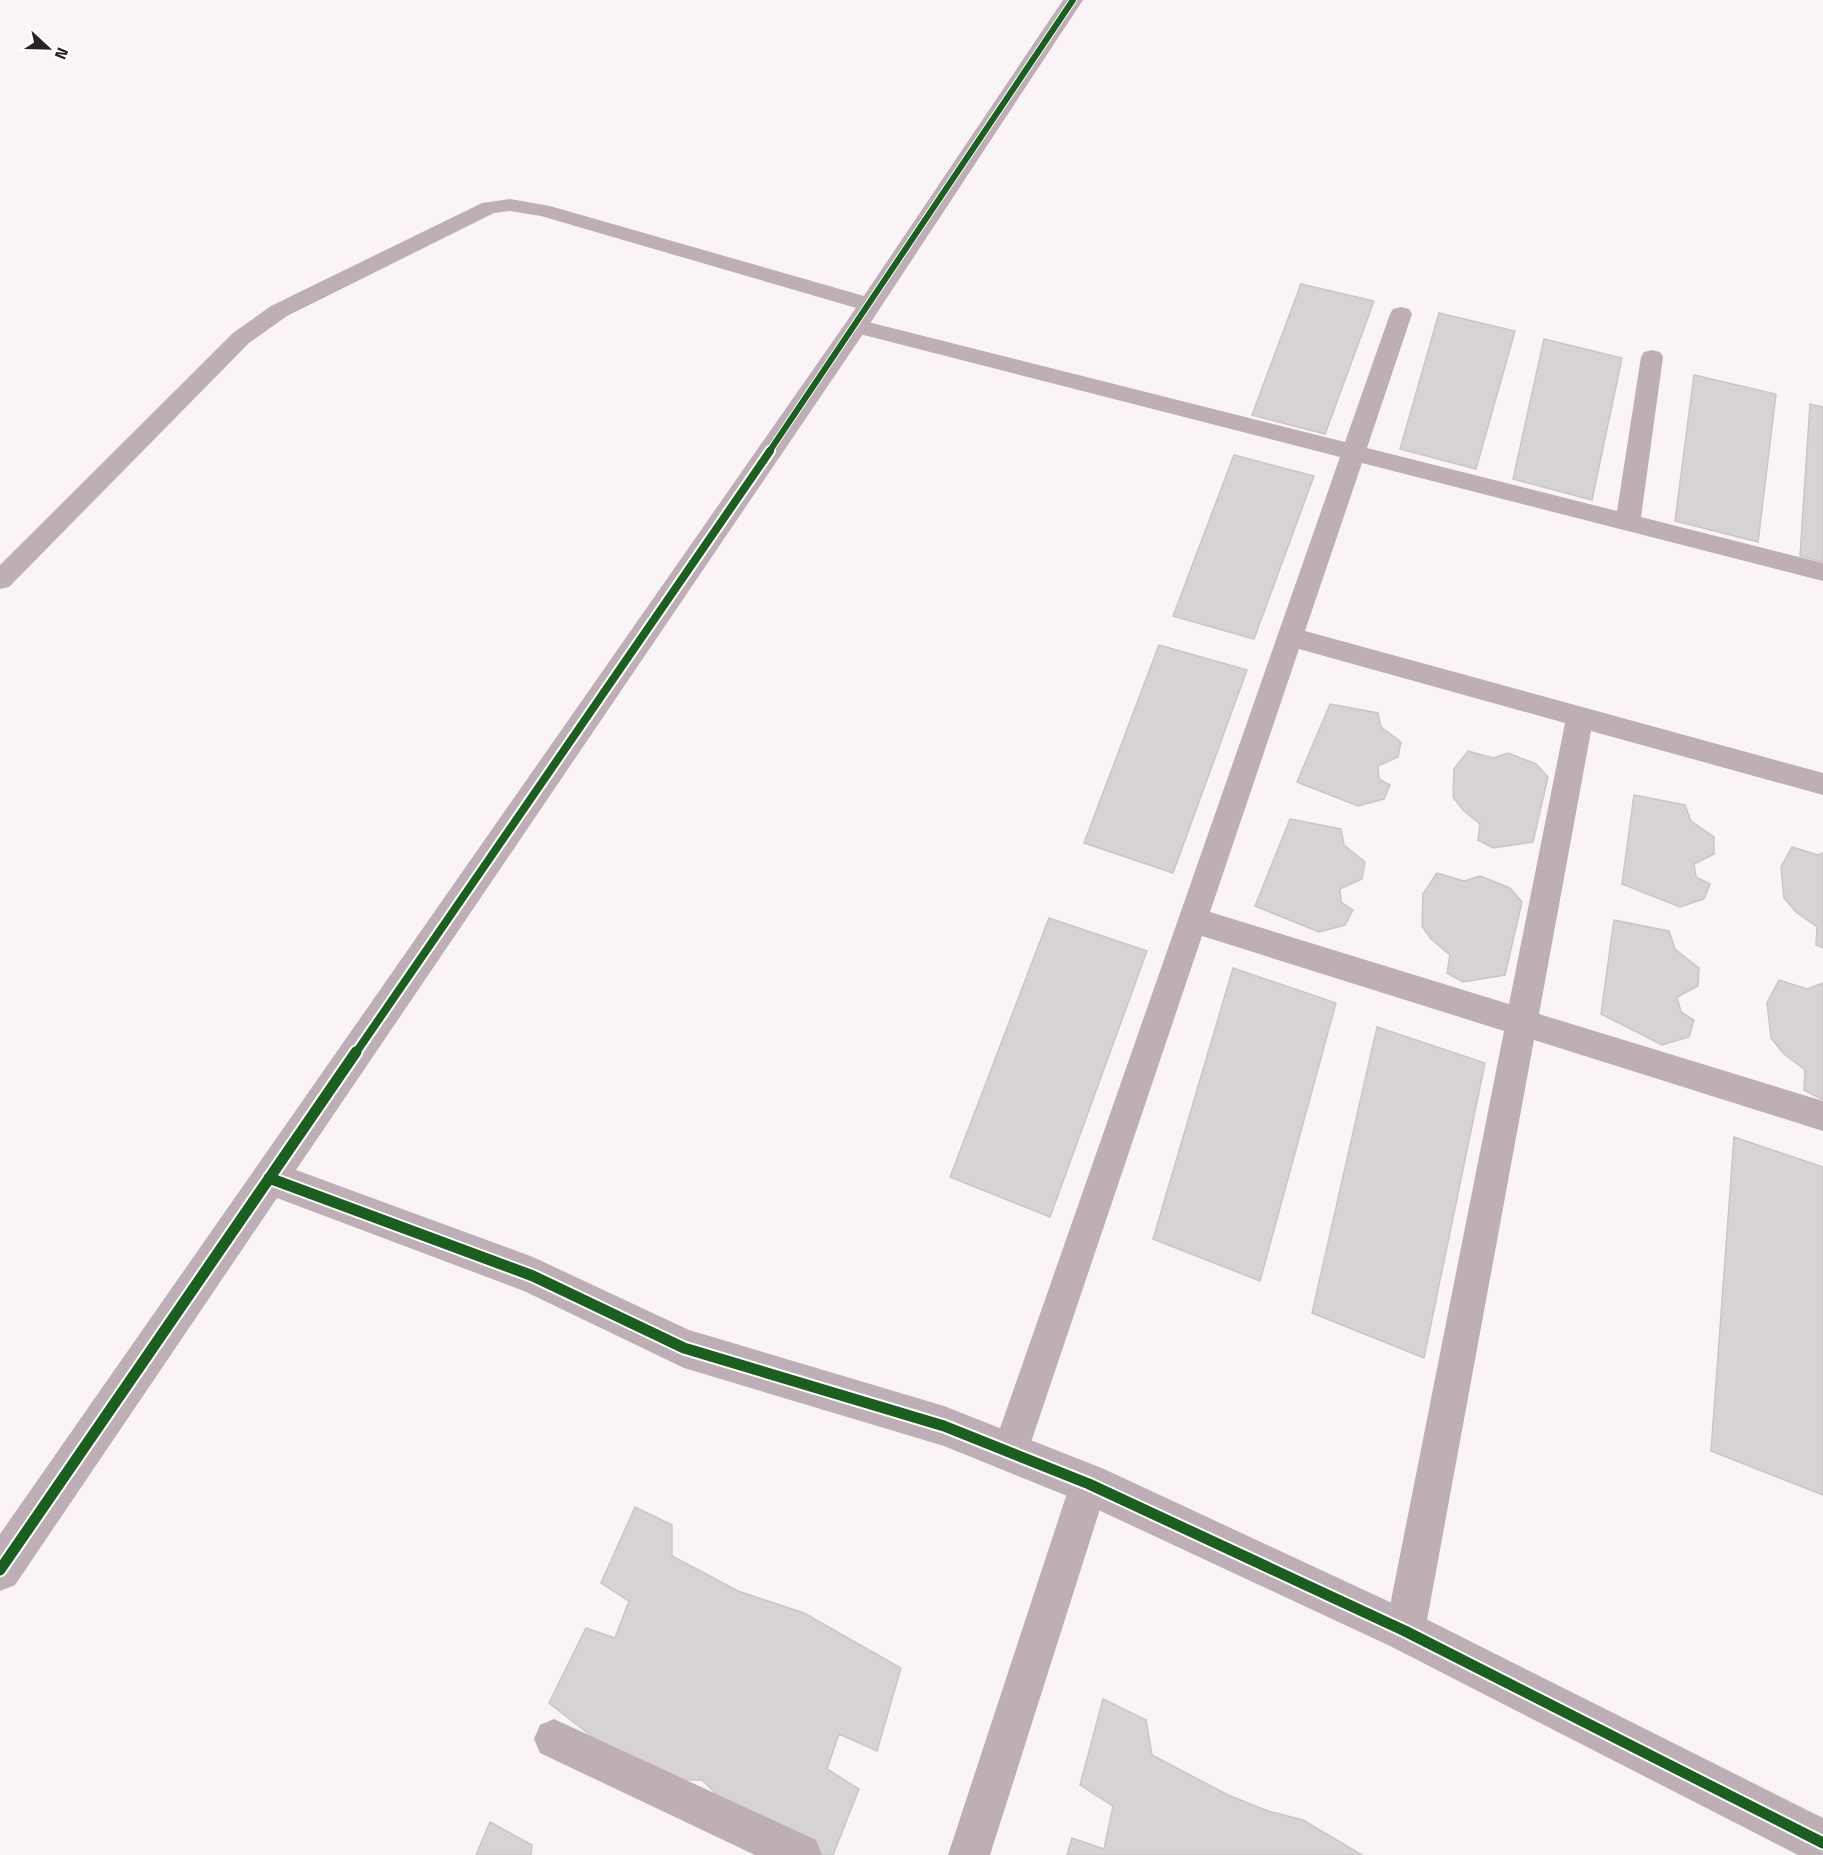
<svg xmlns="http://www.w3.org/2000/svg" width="1823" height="1855" font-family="'Titillium Web',sans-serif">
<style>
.building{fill:#d7d3d5;stroke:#cac5c8;stroke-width:1.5}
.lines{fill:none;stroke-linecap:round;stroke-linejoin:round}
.service{fill:#beaeb6;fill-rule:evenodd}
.minor{fill:#beaeb6;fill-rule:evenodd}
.cycleway-far2-casing{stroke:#fff;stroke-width:8}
.cycleway-far1-casing{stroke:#fff;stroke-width:12}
.cycleway-casing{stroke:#fff;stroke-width:15}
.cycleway-far2{stroke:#1b5e20;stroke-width:6}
.cycleway-far1{stroke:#1b5e20;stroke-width:8}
.cycleway{stroke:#1b5e20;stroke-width:11}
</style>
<rect width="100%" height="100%" fill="#faf4f7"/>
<!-- building -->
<path class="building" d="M 1301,284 L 1374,301 L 1325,434 L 1252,415 Z
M 1439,313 L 1515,331 L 1476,469 L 1400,449 Z
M 1544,339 L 1622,358 L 1592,500 L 1513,479 Z
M 1694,375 L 1776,394 L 1758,542 L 1675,521 Z
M 1810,404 L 1823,407 L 1823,562 L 1800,556 Z
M 1234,455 L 1314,476 L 1254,639 L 1173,616 Z
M 1159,645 L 1247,670 L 1173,873 L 1084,843 Z
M 1330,704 L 1378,713 L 1381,727 L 1401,742 L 1398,757 L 1378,766 L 1379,779 L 1390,785 L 1384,799 L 1358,806 L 1297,782 Z
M 1468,751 L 1493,758 L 1508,753 L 1536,764 L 1548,777 L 1533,842 L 1493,848 L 1478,840 L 1480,824 L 1463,810 L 1453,797 L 1454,769 Z
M 1634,795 L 1685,805 L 1691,821 L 1714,837 L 1714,854 L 1694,864 L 1696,877 L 1710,884 L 1704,899 L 1680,907 L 1622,884 Z
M 1290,819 L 1341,829 L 1344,845 L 1365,862 L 1362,879 L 1340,889 L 1341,902 L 1353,910 L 1345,925 L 1319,932 L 1255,906 Z
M 1792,847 L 1818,855 L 1823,853 L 1823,948 L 1816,945 L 1817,927 L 1796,912 L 1784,898 L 1781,867 Z
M 1437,873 L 1464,881 L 1480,876 L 1510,888 L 1522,902 L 1505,975 L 1463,982 L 1447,973 L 1450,955 L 1431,939 L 1422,926 L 1423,894 Z
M 1049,918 L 1147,951 L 1050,1217 L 950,1177 Z
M 1614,920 L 1669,931 L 1675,949 L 1699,968 L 1698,986 L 1677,997 L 1681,1012 L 1694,1020 L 1689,1037 L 1662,1045 L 1601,1014 Z
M 1233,968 L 1336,1003 L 1260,1281 L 1153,1239 Z
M 1779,980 L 1807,989 L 1823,983 L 1823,1100 L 1804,1090 L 1805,1070 L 1783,1053 L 1771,1038 L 1767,1003 Z
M 1377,1027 L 1485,1063 L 1424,1358 L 1312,1313 Z
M 1734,1137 L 1823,1167 L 1823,1495 L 1711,1451 Z
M 635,1507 L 672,1525 L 672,1556 L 738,1591 L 804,1613 L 901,1668 L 877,1751 L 839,1734 L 827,1769 L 859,1789 L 833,1855 L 821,1855 L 749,1826 L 702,1780 L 663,1780 L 603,1745 L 549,1703 L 586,1628 L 615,1638 L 629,1601 L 601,1583 Z
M 1103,1699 L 1146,1720 L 1152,1755 L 1228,1795 L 1268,1811 L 1303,1820 L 1362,1855 L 1067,1855 L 1072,1838 L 1104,1849 L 1113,1806 L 1080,1785 Z
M 490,1822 L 532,1845 L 531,1855 L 476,1855 Z"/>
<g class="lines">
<!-- service -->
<path class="service" d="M 510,199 L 550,206 L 878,300 L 881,305 L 878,310 L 870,312 L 541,216 L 510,211 L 494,213 L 287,316 L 249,343 L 9,587 L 0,589 L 0,565 L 233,333 L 271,306 L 482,203 Z
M 1401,307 L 1409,309 L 1412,314 L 1367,448 L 1617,511 L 1641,357 L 1644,352 L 1652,350 L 1660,352 L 1663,357 L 1641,517 L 1823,563 L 1823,581 L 1362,463 L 1305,631 L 1823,773 L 1823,795 L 1591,731 L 1539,1014 L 1823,1101 L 1823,1131 L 1534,1040 L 1425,1631 L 1419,1645 L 1405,1651 L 1391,1645 L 1385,1631 L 1504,1031 L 1202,936 L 1027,1454 L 1022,1467 L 1009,1472 L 996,1467 L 991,1454 L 1340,457 L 848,331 L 845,326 L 848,321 L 856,319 L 1345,442 L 1390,314 L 1393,309 ZM 1299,649 L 1565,723 L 1509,1004 L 1210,912 Z
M 1089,1465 L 1102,1471 L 1108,1484 L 990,1855 L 948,1855 L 1070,1484 L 1076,1471 Z
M 554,1719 L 816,1840 L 822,1855 L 755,1855 L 540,1753 L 534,1739 L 540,1725 Z"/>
<!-- minor -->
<path class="minor" d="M 1063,0 L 1083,0 L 865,331 L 296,1170 L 533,1257 L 689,1330 L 944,1406 L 1104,1469 L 1420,1616 L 1823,1818 L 1823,1855 L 1798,1855 L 1390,1646 L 1077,1500 L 944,1446 L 684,1368 L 524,1291 L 277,1198 L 15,1585 L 0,1591 L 0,1534 L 847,321 Z"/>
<!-- cycleway-far2 casing -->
<g class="cycleway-far2-casing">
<path id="cycleway-far2" d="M 769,452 L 1073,0"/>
</g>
<!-- cycleway-far1 casing -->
<g class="cycleway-far1-casing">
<path id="cycleway-far1" d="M 355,1054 L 770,451"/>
</g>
<!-- cycleway casing -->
<g class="cycleway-casing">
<path id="cycleway" d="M 269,1178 L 533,1276 L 684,1348 L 944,1426 L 1089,1484 L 1405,1631 L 1823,1843
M 0,1570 L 356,1052"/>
</g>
<!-- cycleway-far2 -->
<use href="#cycleway-far2" class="cycleway-far2"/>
<!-- cycleway-far1 -->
<use href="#cycleway-far1" class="cycleway-far1"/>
<!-- cycleway -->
<use href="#cycleway" class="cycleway"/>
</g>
<!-- north arrow -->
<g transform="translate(48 48) rotate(112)" stroke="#ffffff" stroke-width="4.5" paint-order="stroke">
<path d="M0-4.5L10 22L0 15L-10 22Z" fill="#272325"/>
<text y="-9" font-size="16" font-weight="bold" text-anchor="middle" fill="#272325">N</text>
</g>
</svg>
